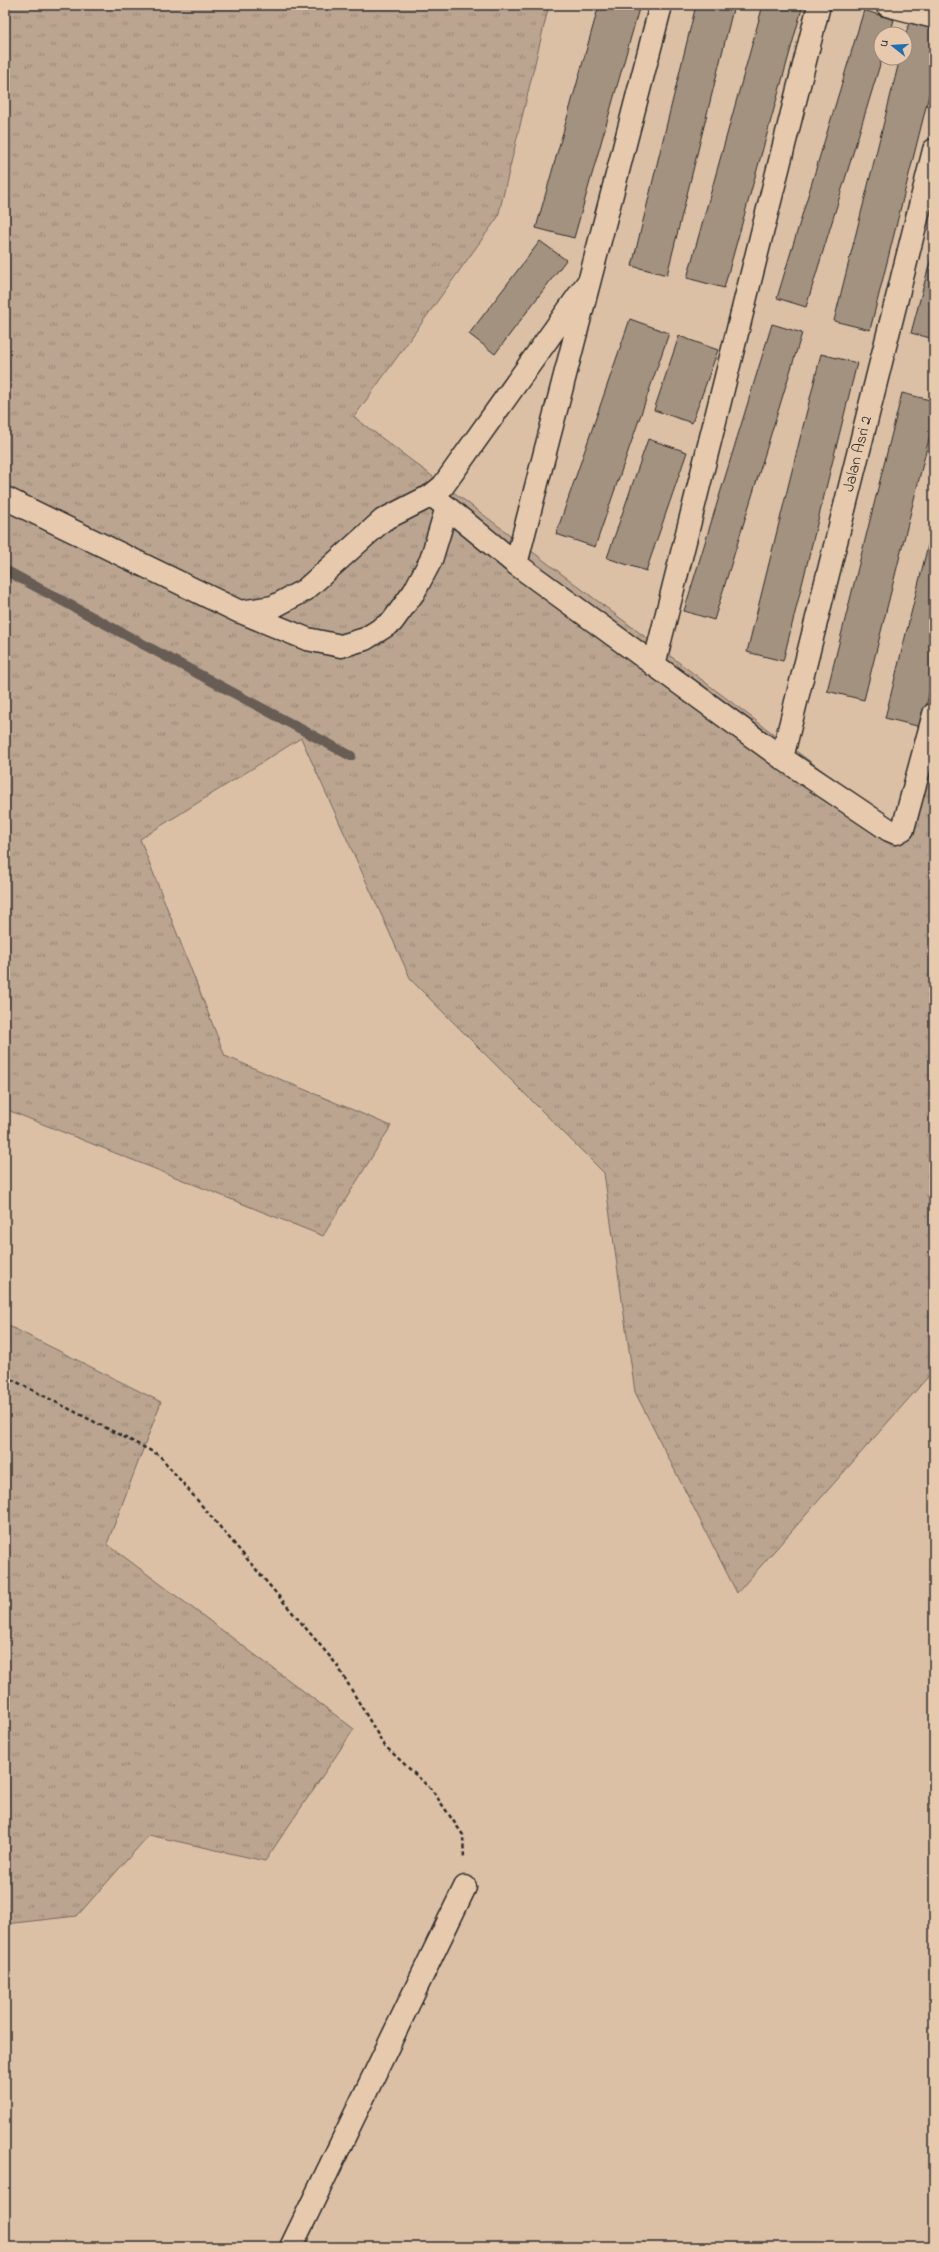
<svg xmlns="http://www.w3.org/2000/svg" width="939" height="2252" font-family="'Indie Flower',sans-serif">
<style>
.grass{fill:url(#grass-tufts);stroke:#73685e}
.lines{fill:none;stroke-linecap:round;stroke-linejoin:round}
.stream{stroke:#675d54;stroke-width:10}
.building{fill:#a49280;stroke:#2b2b2b}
.minor-casing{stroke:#2b2b2b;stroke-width:25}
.path{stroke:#2b2b2b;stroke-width:2.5;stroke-dasharray:4 3;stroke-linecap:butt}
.minor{stroke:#e7caae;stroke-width:22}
.labels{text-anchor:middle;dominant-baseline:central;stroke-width:3;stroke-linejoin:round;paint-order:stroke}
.street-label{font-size:16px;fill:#2b2b2b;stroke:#e7caae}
</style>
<defs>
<pattern id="grass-tufts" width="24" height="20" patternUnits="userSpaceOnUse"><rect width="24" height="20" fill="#bba590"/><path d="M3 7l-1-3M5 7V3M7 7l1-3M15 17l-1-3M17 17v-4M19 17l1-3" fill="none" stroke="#988776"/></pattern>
</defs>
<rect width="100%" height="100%" fill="#dcc0a6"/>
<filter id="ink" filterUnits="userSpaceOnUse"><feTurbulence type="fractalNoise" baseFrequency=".025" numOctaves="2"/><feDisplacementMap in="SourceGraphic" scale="8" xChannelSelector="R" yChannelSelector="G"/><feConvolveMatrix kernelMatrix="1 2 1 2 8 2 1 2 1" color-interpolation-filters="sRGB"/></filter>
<g filter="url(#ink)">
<!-- grass -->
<path class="grass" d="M 5,5 L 549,5 L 498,217 L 354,417 L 898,828 L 934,692 L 934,1370 L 737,1593 L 635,1392 L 604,1173 L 411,980 L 301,738 L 140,839 L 225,1056 L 391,1126 L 323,1236 L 5,1109 Z
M 5,1324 L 161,1402 L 107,1544 L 354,1729 L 265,1861 L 149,1835 L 77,1916 L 5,1924 Z"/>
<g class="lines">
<!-- stream -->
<path class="stream" d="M 5,570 L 351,756"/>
</g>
<!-- building -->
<path class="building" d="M 599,5 L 640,5 L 574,238 L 536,228 Z
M 696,5 L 734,5 L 667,275 L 632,266 Z
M 763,5 L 803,5 L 724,288 L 687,278 Z
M 864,10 L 894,20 L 890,34 L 881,34 L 882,58 L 806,307 L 777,298 Z
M 909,23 L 934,29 L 934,75 L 870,330 L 834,321 L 900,58 L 905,58 L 905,37 Z
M 540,241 L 566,260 L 495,354 L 469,334 Z
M 934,247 L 934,339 L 911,333 Z
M 630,319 L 669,333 L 595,547 L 556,534 Z
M 772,324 L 802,333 L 714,620 L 684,611 Z
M 679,336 L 718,350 L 692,423 L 654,410 Z
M 821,354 L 857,363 L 783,661 L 747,652 Z
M 902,393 L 934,401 L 934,419 L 864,700 L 827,691 Z
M 648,439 L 687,452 L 646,571 L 607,558 Z
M 934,521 L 934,674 L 921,727 L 885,718 Z"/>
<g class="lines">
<!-- minor casing -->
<g class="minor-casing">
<path id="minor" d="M 887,5 L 934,17
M 432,495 L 516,564 L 782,758 L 889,830 L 896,833 L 903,829 L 934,714
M 5,498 L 240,612 L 273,607 L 305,590 L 383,520 L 432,495 L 443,486 L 589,281
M 516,564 L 661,5
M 241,612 L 307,639 L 341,646 L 365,639 L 392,622 L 414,592 L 431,560 L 447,507
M 654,665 L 819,5
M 782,758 L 934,150
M 291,2247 L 465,1887"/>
</g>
<!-- path -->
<path class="path" d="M 5,1376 L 159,1455 L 337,1665 L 384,1745 L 432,1790 L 463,1835 L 464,1859"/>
<!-- minor -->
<use href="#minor" class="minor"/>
</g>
</g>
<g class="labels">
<!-- street labels -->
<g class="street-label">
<text transform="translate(858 454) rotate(-76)">Jalan Asri 2</text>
</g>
</g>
<!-- margin -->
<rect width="939" height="2252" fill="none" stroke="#e7caae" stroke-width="20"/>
<rect x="10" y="10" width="919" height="2232" fill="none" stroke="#2b2b2b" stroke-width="1.5" filter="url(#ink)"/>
<!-- north arrow -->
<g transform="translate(893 46) rotate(287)"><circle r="19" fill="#e7caae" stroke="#9c8a7a"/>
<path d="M0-3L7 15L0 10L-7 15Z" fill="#1f6fb2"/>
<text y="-6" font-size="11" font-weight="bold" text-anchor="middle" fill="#2b2b2b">U</text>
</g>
</svg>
